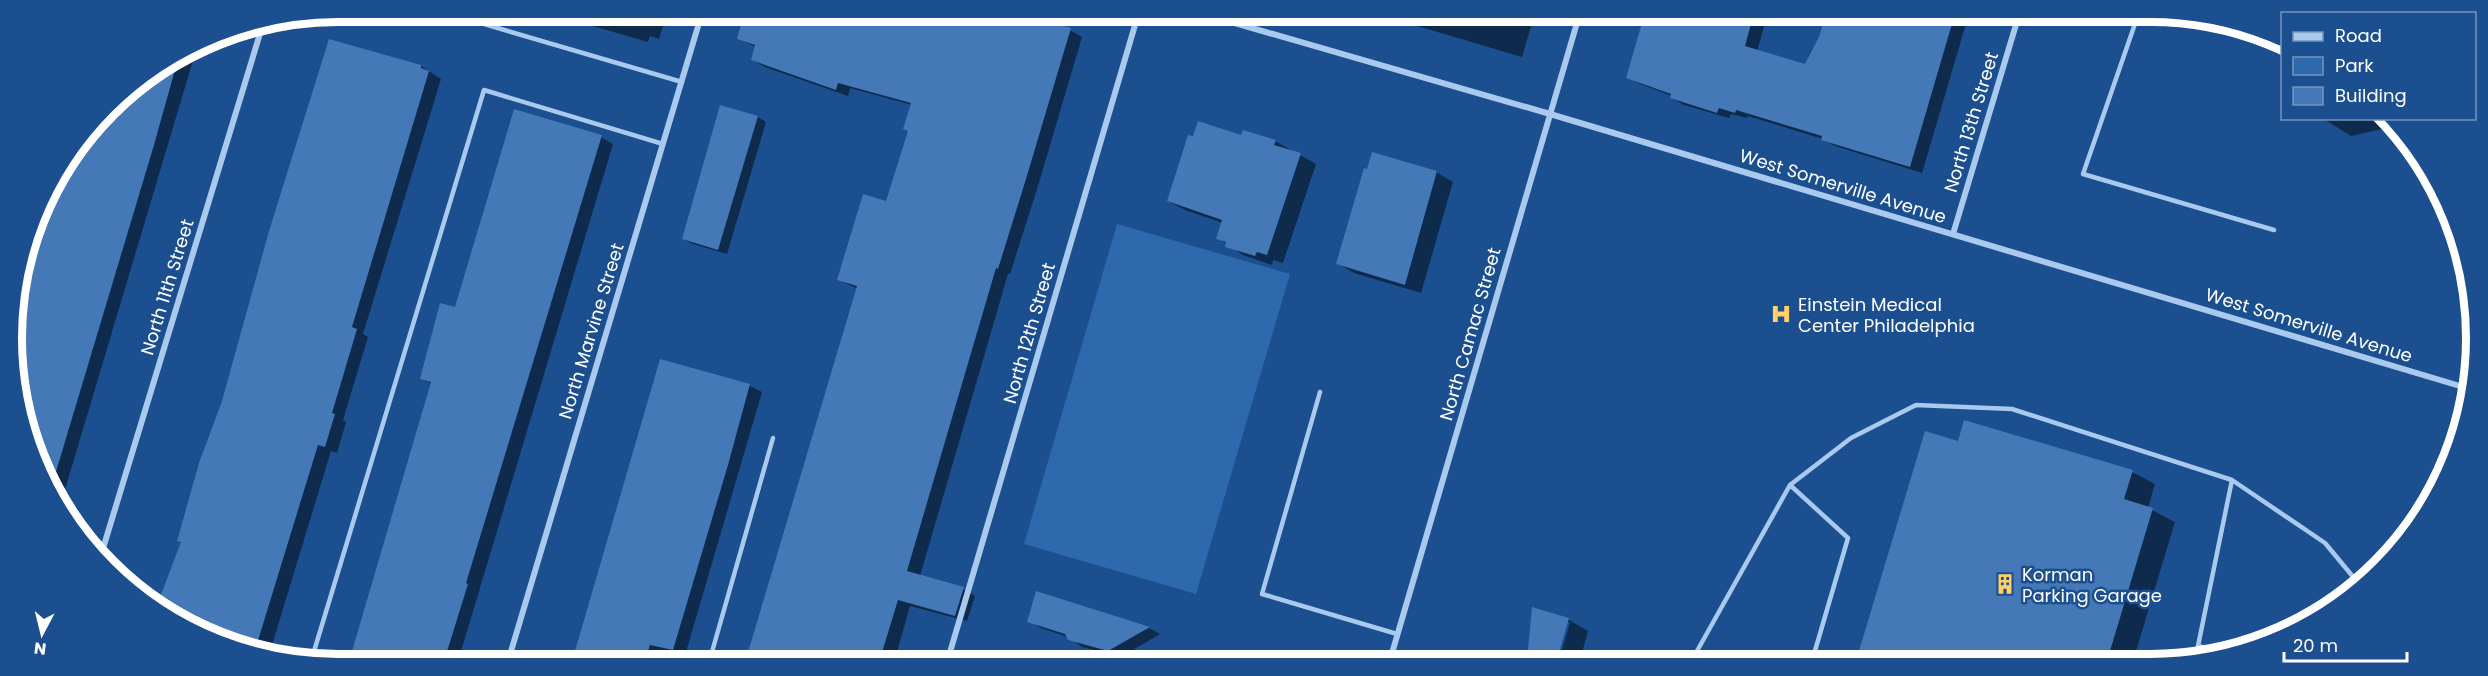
<svg xmlns="http://www.w3.org/2000/svg" width="2488" height="676" font-family="Poppins,sans-serif">
<style>
.green{fill:#2e69ad}
.shadow{fill:#0007}
.building{fill:#4478b7}
.lines{fill:none;stroke-linecap:round;stroke-linejoin:round}
.service{stroke:#a9c9ee;stroke-width:4.5}
.minor{stroke:#a9c9ee;stroke-width:6}
.labels{text-anchor:middle;dominant-baseline:central;stroke-width:5;stroke-linejoin:round;paint-order:stroke}
.street-label{font-size:18px;fill:#fff;stroke:#1b4f8f}
.poi-label{font-size:18px;fill:#fff;stroke:#1b4f8f;text-anchor:start}
.rim{fill:none;stroke:#fff;stroke-width:8}
</style>
<rect width="100%" height="100%" fill="#1b4f8f"/>
<!-- green -->
<path class="green" d="M 1117,224 L 1290,274 L 1196,594 L 1024,544 Z"/>
<!-- shadow -->
<path class="shadow" d="M 548,13 L 667,13 L 659,39 L 650,36 L 648,42 Z
M 1401,16 L 1534,16 L 1522,57 L 1414,25 Z
M 1645,16 L 1767,17 L 1757,51 L 1806,66 L 1820,38 L 1826,17 L 1968,17 L 1922,173 L 1835,146 L 1823,139 L 1748,116 L 1747,118 L 1731,114 L 1729,118 L 1684,105 L 1672,98 L 1672,96 L 1640,84 L 1628,77 Z
M 1070,30 L 1082,37 L 1038,186 L 1010,274 L 1008,274 L 920,576 L 963,589 L 975,596 L 967,621 L 910,606 L 895,659 L 748,659 L 858,289 L 839,280 L 887,203 L 909,132 L 912,105 L 850,88 L 848,96 L 765,67 L 753,60 L 756,47 L 739,39 Z
M 197,47 L 61,503 L 29,442 L 13,316 L 45,194 L 123,93 Z
M 421,66 L 441,79 L 363,334 L 368,337 L 343,420 L 346,422 L 337,453 L 331,451 L 269,655 L 175,620 L 159,606 Z
M 721,107 L 758,117 L 766,122 L 727,254 L 693,244 L 684,239 Z
M 2322,118 L 2383,118 L 2391,127 L 2351,136 Z
M 1244,132 L 1275,141 L 1316,164 L 1283,263 L 1273,260 L 1272,265 L 1243,255 L 1218,238 L 1223,223 L 1185,210 L 1168,201 L 1242,137 Z
M 601,137 L 613,144 L 459,658 L 352,658 L 432,384 L 421,378 Z
M 1436,172 L 1453,182 L 1421,293 L 1354,273 L 1337,263 Z
M 661,361 L 750,386 L 762,392 L 684,659 L 574,658 Z
M 1959,443 L 2132,472 L 2155,484 L 2148,508 L 2175,522 L 2133,661 L 1858,661 Z
M 1037,593 L 1149,628 L 1160,634 L 1121,657 L 1082,647 L 1068,637 L 1041,628 L 1029,621 Z
M 1533,609 L 1569,620 L 1588,631 L 1580,660 L 1559,660 L 1570,622 L 1567,622 L 1556,660 L 1528,660 Z"/>
<!-- building -->
<path class="building" d="M 744,13 L 1024,14 L 1071,28 L 1026,179 L 998,269 L 996,268 L 907,571 L 964,587 L 955,616 L 898,600 L 880,659 L 746,659 L 857,286 L 837,280 L 863,194 L 886,201 L 908,131 L 903,129 L 911,103 L 838,83 L 836,90 L 751,60 L 755,45 L 737,39 Z
M 1644,16 L 1753,17 L 1745,46 L 1805,64 L 1819,37 L 1825,17 L 1954,17 L 1910,167 L 1821,140 L 1822,136 L 1736,110 L 1735,113 L 1719,108 L 1717,113 L 1670,98 L 1671,94 L 1626,78 Z
M 329,39 L 421,65 L 421,68 L 429,71 L 352,327 L 357,329 L 332,413 L 335,414 L 325,447 L 318,445 L 256,647 L 249,645 L 248,648 L 175,620 L 157,605 L 181,542 L 177,541 L 199,463 L 222,401 L 269,231 Z
M 178,59 L 154,145 L 52,485 L 29,442 L 13,316 L 45,194 L 123,93 Z
M 720,105 L 758,116 L 718,250 L 682,239 Z
M 514,109 L 602,135 L 477,547 L 466,583 L 468,584 L 445,658 L 350,658 L 431,382 L 420,379 L 440,303 L 455,307 Z
M 1198,121 L 1241,135 L 1243,130 L 1276,140 L 1274,145 L 1301,153 L 1267,255 L 1257,252 L 1255,256 L 1225,247 L 1226,242 L 1216,239 L 1222,220 L 1167,201 L 1188,135 L 1193,136 Z
M 1372,152 L 1437,171 L 1405,285 L 1336,264 L 1364,168 L 1367,169 Z
M 660,359 L 750,384 L 728,465 L 673,650 L 650,645 L 646,658 L 573,658 Z
M 1964,420 L 2133,470 L 2124,499 L 2153,508 L 2107,661 L 1856,661 L 1925,431 L 1958,441 Z
M 1036,591 L 1150,627 L 1108,651 L 1068,640 L 1065,634 L 1027,622 Z
M 1532,607 L 1569,618 L 1557,660 L 1527,660 Z"/>
<g class="lines">
<!-- service -->
<path class="service" d="M 443,12 L 682,82
M 2137,18 L 2083,174 L 2274,230
M 1320,392 L 1262,594 L 1397,634
M 1790,485 L 1848,538 L 1812,661
M 2198,646 L 2224,652
M 312,658 L 484,90 L 663,144
M 710,659 L 773,438
M 1692,660 L 1790,485 L 1851,438 L 1916,405 L 2012,409 L 2232,480 L 2325,543 L 2359,584
M 2191,661 L 2198,646 L 2232,480"/>
<!-- minor -->
<path class="minor" d="M 1207,15 L 1550,114 L 2470,389
M 1953,234 L 2018,18
M 101,555 L 262,27
M 509,658 L 702,13
M 948,659 L 1138,15
M 1390,660 L 1579,16"/>
</g>
<!-- icons -->
<defs>
<g id="hospital-bare" transform="scale(1.62)"><path d="M-5-5h3v3.5h4V-5h3V5h-3V1.5h-4V5h-3Z" fill="#ffd166" stroke="#1b4f8f" stroke-width="2.5" paint-order="stroke"/></g>
<g id="building-bare" transform="scale(1.62)"><path d="M-4-6H4V6H1V3H-1V6H-4ZM-2.5-4.3h1.7v1.8h-1.7ZM.8-4.3h1.7v1.8H.8ZM-2.5-1h1.7V.8h-1.7ZM.8-1h1.7V.8H.8Z" fill="#ffd166" stroke="#1b4f8f" stroke-width="2.5" paint-order="stroke"/></g>
</defs>
<g fill-rule="evenodd">
<use href="#hospital-bare" x="1781" y="314"/>
<use href="#building-bare" x="2005" y="584"/>
</g>
<g class="labels">
<!-- street labels -->
<g class="street-label">
<text transform="translate(1971 122) rotate(-73)">North 13th Street</text>
<text transform="translate(1843 186) rotate(17)">West Somerville Avenue</text>
<text transform="translate(167 287) rotate(-73)">North 11th Street</text>
<text transform="translate(2309 325) rotate(17)">West Somerville Avenue</text>
<text transform="translate(591 331) rotate(-73)">North Marvine Street</text>
<text transform="translate(1029 333) rotate(-74)">North 12th Street</text>
<text transform="translate(1470 334) rotate(-74)">North Camac Street</text>
</g>
<!-- poi labels -->
<g class="poi-label">
<text x="1798" y="304">Einstein Medical<tspan x="1798" dy="21">Center Philadelphia</tspan></text>
<text x="2022" y="574">Korman<tspan x="2022" dy="21">Parking Garage</tspan></text>
</g>
</g>
<!-- crop -->
<path d="M0 0H2488V676H0ZM338 22H2150A316 316 0 0 1 2466 338V338A316 316 0 0 1 2150 654H338A316 316 0 0 1 22 338V338A316 316 0 0 1 338 22Z" fill="#1b4f8f" fill-rule="evenodd"/>
<path class="rim" d="M338 22H2150A316 316 0 0 1 2466 338V338A316 316 0 0 1 2150 654H338A316 316 0 0 1 22 338V338A316 316 0 0 1 338 22Z"/>
<!-- legend -->
<rect x="2281" y="12" width="195" height="108" fill="#1b4f8f" stroke="#7695bc" stroke-width="1.5"/>
<rect x="2293" y="32" width="30" height="9" fill="#a9c9ee" stroke="#7695bc" stroke-width="1.5"/>
<text x="2335" y="42" font-size="18" fill="#ffffff">Road</text>
<rect x="2293" y="57" width="30" height="18" fill="#2e69ad" stroke="#7695bc" stroke-width="1.5"/>
<text x="2335" y="72" font-size="18" fill="#ffffff">Park</text>
<rect x="2293" y="87" width="30" height="18" fill="#4478b7" stroke="#7695bc" stroke-width="1.5"/>
<text x="2335" y="102" font-size="18" fill="#ffffff">Building</text>
<!-- north arrow -->
<g transform="translate(42 634) rotate(187)" stroke="#1b4f8f" stroke-width="4.5" paint-order="stroke">
<path d="M0-4.5L10 22L0 15L-10 22Z" fill="#ffffff"/>
<text y="-9" font-size="16" font-weight="bold" text-anchor="middle" fill="#ffffff">N</text>
</g>
<!-- scale -->
<path d="M2284 652v9h123v-9" fill="none" stroke="#ffffff" stroke-width="3"/>
<text x="2293" y="652" font-size="18" fill="#ffffff" stroke="#1b4f8f" stroke-width="4.5" paint-order="stroke">20 m</text>
</svg>
